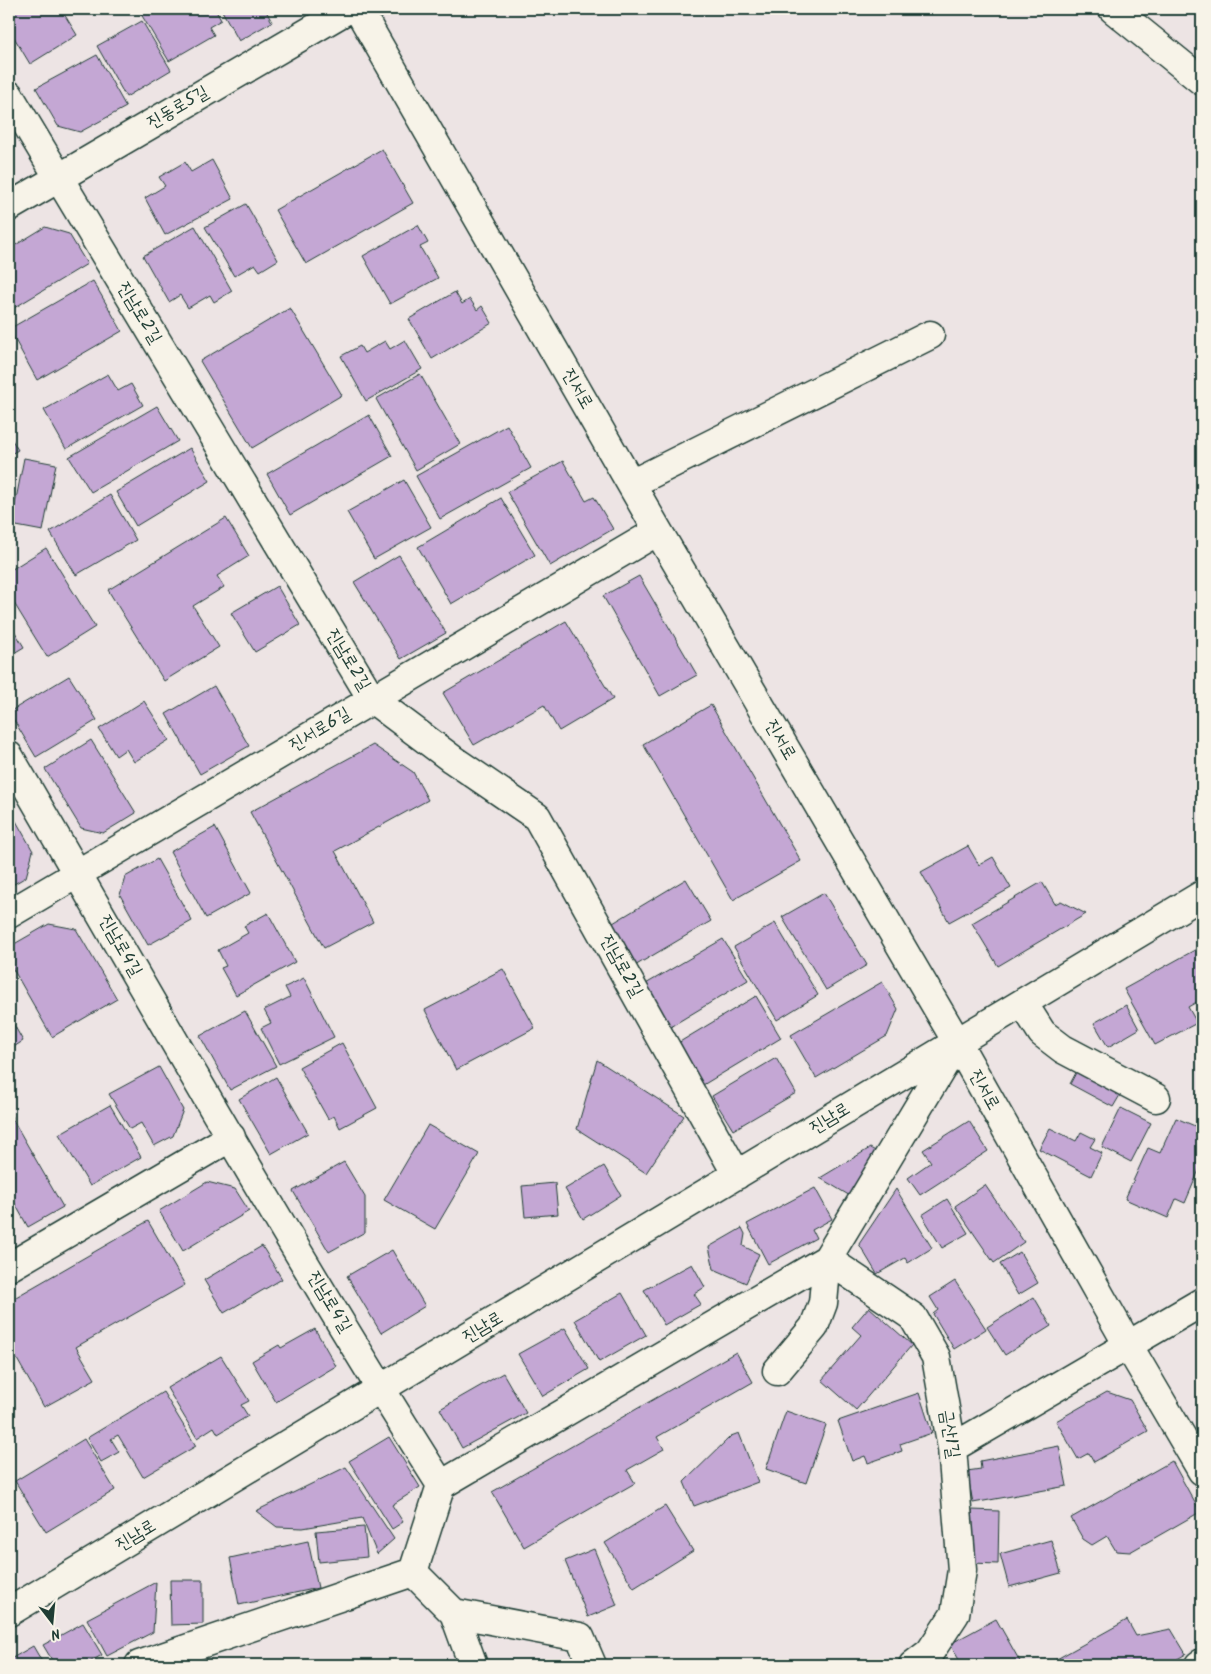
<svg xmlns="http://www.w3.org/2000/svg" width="1211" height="1674" font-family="Kalam,'Poor Story',sans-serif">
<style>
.building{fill:#c4a7d4;stroke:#1f3d34}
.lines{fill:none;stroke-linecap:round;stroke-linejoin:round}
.minor-casing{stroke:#1f3d34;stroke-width:31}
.minor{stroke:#f7f3e8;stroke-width:28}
.labels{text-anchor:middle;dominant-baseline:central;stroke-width:5;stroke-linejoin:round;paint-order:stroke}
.street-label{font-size:18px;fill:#1f3d34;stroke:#f7f3e8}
</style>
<rect width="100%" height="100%" fill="#ede4e4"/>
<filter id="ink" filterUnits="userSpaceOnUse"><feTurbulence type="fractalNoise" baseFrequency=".02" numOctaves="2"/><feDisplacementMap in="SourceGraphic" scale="10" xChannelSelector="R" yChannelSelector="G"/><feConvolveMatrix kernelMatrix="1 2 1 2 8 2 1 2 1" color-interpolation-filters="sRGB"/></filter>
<g filter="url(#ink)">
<!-- building -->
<path class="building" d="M 9,9 L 61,9 L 77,35 L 30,64 L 9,29 Z
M 138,9 L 215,9 L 221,20 L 209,27 L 214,35 L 169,61 Z
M 221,9 L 265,9 L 272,22 L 239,41 Z
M 142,21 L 171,70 L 126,97 L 97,46 Z
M 97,55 L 126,107 L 80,132 L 58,126 L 36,88 Z
M 382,149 L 413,203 L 306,264 L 275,210 Z
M 212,160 L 233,199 L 165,235 L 145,198 L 165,186 L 159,177 L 185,162 L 191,172 Z
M 246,204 L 278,260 L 260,271 L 255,264 L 234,276 L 205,227 Z
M 418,225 L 428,243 L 420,247 L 438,278 L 390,304 L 363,256 Z
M 195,226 L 232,291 L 214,302 L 210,295 L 188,308 L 180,295 L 169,302 L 143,256 Z
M 45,227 L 69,234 L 87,264 L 9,311 L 9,249 Z
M 93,281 L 122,331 L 37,380 L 9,329 Z
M 455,292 L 462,304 L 470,299 L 477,310 L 482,306 L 492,323 L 432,359 L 409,319 Z
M 290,308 L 342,395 L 252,448 L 200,361 Z
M 405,340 L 422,369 L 366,401 L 341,356 L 360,346 L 364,353 L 385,341 L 390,349 Z
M 108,374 L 118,391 L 131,384 L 143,405 L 66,449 L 44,410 Z
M 420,374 L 460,444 L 416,470 L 376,399 Z
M 157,406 L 178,441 L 91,492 L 69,457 Z
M 369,415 L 392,456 L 290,515 L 267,474 Z
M 507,425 L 531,468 L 440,519 L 416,476 Z
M 9,435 L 18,450 L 9,455 Z
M 190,448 L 210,481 L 136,526 L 116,492 Z
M 24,458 L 56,464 L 43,531 L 11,525 Z
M 563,461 L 586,501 L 594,497 L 613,529 L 550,566 L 507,492 Z
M 404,480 L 431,527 L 374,559 L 347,512 Z
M 110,495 L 136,540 L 76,575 L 50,532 Z
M 501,498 L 535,555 L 451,604 L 418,547 Z
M 226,518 L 249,556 L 217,576 L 224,587 L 193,606 L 219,647 L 164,681 L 108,590 Z
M 46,548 L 95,627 L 47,657 L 9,595 L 9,571 Z
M 399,555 L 446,633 L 401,659 L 354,582 Z
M 639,576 L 697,675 L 660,696 L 603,596 Z
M 277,586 L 300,625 L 255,652 L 231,613 Z
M 566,621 L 613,699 L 559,731 L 544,705 L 474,745 L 443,693 Z
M 9,622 L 24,647 L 9,656 Z
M 69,676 L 97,720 L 36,757 L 9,712 Z
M 214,686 L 249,746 L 200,774 L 166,714 Z
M 144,701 L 169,740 L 134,762 L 126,749 L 116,756 L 99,729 Z
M 711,705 L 801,861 L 733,900 L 643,744 Z
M 91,740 L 136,813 L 103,833 L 81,828 L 45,769 Z
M 373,745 L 413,772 L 428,800 L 335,851 L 373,922 L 324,948 L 250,812 Z
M 16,821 L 33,851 L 26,877 L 9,887 L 9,826 Z
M 215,827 L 251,893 L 206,918 L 170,852 Z
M 968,846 L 979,865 L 993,857 L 1011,888 L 949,922 L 921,872 Z
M 157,859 L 192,921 L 148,945 L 120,895 L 125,877 Z
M 686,879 L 711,921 L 633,967 L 608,926 Z
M 1042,882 L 1055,904 L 1061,901 L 1086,914 L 998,966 L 972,923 Z
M 824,893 L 867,965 L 826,990 L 782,917 Z
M 268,913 L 295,962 L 236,995 L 221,968 L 226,966 L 218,950 L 248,933 L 244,926 Z
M 775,923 L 818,995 L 777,1020 L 734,947 Z
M 49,924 L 76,929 L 117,999 L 52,1037 L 9,962 L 9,947 Z
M 723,939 L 748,980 L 670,1027 L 644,985 Z
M 1202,946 L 1202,999 L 1188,1007 L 1197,1023 L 1155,1045 L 1124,989 Z
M 503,969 L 535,1028 L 456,1070 L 425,1010 Z
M 304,978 L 334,1037 L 279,1064 L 261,1028 L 271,1023 L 264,1010 L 290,997 L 285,987 Z
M 882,982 L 898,1009 L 887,1036 L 816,1078 L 791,1035 Z
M 756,996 L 781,1038 L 703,1085 L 678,1043 Z
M 1126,1005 L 1139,1029 L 1108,1047 L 1094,1023 Z
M 245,1011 L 276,1066 L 230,1090 L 200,1036 Z
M 9,1016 L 23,1041 L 9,1050 Z
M 342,1043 L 377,1108 L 340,1128 L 334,1116 L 328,1119 L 299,1067 Z
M 776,1058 L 796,1093 L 733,1130 L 712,1096 Z
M 597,1060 L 684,1116 L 646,1173 L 577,1129 Z
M 159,1067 L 183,1110 L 173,1136 L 154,1146 L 141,1123 L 130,1129 L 109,1094 Z
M 1079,1067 L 1123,1090 L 1113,1107 L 1070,1084 Z
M 276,1077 L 308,1133 L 271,1154 L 239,1099 Z
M 110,1105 L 141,1157 L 90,1186 L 59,1134 Z
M 1121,1108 L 1151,1123 L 1131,1162 L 1102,1147 Z
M 9,1113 L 63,1207 L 28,1227 L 9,1193 Z
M 1176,1118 L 1202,1129 L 1202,1163 L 1185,1203 L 1176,1199 L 1168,1218 L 1125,1199 L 1148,1148 L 1160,1153 Z
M 969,1121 L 988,1151 L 920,1195 L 908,1178 L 931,1162 L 923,1150 Z
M 428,1125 L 479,1154 L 435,1229 L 384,1200 Z
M 1050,1128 L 1076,1141 L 1081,1132 L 1095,1139 L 1090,1147 L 1102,1153 L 1091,1176 L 1039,1149 Z
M 870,1148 L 881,1154 L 852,1197 L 820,1178 Z
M 344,1162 L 365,1197 L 365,1232 L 329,1252 L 293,1191 Z
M 604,1166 L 621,1195 L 583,1219 L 565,1189 Z
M 207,1182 L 235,1189 L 249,1211 L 183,1251 L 159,1211 Z
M 555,1183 L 558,1214 L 525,1217 L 522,1186 Z
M 985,1185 L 1024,1242 L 994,1263 L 955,1206 Z
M 815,1188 L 832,1219 L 812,1230 L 816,1238 L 768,1264 L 747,1224 Z
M 896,1189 L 932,1248 L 908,1263 L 905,1258 L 877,1274 L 859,1244 Z
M 947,1199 L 968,1233 L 942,1248 L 922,1215 Z
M 148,1221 L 185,1285 L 76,1347 L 95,1379 L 44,1407 L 9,1345 L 9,1301 Z
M 742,1228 L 745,1234 L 743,1246 L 759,1254 L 746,1283 L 714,1269 L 709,1247 Z
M 262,1246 L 282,1279 L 224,1313 L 204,1280 Z
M 392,1250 L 425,1306 L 381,1333 L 347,1276 Z
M 1020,1252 L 1038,1283 L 1018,1295 L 1000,1264 Z
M 692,1264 L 705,1287 L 694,1294 L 701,1304 L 664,1325 L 644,1290 Z
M 955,1281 L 986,1329 L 954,1349 L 933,1314 L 938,1310 L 930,1297 Z
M 622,1293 L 646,1335 L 599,1362 L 575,1320 Z
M 1034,1297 L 1051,1326 L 1005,1355 L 987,1327 Z
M 869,1307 L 912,1345 L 856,1410 L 822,1380 L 861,1335 L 852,1327 Z
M 565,1328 L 589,1369 L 543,1396 L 518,1354 Z
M 315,1329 L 336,1366 L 276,1402 L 252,1361 L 279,1345 L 281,1348 Z
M 736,1352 L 753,1382 L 657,1437 L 664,1449 L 627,1470 L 635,1483 L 524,1547 L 492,1492 Z
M 221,1356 L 249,1401 L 241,1405 L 248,1416 L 218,1434 L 214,1427 L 197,1438 L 167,1388 Z
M 503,1373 L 526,1413 L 462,1448 L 440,1409 Z
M 163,1392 L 196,1446 L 143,1477 L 118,1435 L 111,1439 L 119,1452 L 101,1462 L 87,1438 Z
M 1107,1392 L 1130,1400 L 1148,1431 L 1094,1462 L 1089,1453 L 1078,1459 L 1056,1421 Z
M 919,1393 L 932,1433 L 900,1444 L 902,1451 L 868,1463 L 865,1456 L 852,1461 L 838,1421 Z
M 786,1411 L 826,1425 L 806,1483 L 766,1469 Z
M 739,1433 L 758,1482 L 694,1506 L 684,1482 L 731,1436 Z
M 389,1437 L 420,1487 L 392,1505 L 403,1522 L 392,1529 L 349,1461 Z
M 84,1439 L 115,1490 L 46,1532 L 15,1481 Z
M 1059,1446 L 1067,1486 L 973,1503 L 967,1471 L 981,1469 L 980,1461 Z
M 1172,1461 L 1200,1512 L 1130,1552 L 1116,1551 L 1107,1536 L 1092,1545 L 1083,1539 L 1071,1518 Z
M 346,1467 L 394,1539 L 377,1554 L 362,1518 L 303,1528 L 277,1527 L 256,1511 Z
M 665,1506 L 693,1551 L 634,1588 L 605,1543 Z
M 972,1510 L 999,1511 L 998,1564 L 971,1563 Z
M 364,1527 L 367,1557 L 319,1562 L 316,1531 Z
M 1051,1540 L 1061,1573 L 1009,1587 L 1000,1554 Z
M 308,1541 L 318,1588 L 239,1605 L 230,1558 Z
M 594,1549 L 617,1605 L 588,1617 L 565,1561 Z
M 170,1580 L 203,1580 L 203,1624 L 171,1625 Z
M 156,1582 L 153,1632 L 107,1656 L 87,1619 Z
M 996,1619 L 1022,1665 L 962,1665 L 950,1644 Z
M 1127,1620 L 1136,1636 L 1171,1629 L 1186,1654 L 1167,1665 L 1046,1665 Z
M 83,1623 L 102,1655 L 84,1665 L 55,1665 L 43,1645 Z
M 33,1646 L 44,1665 L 9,1665 L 9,1660 Z"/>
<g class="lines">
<!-- minor casing -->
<g class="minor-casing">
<path id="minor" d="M 358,9 L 658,531 L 957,1042 L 1128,1345 L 1202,1471
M 1113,9 L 1202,81
M 9,95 L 372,699 L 452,759 L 537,817 L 737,1175
M 9,207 L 348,9
M 631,484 L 930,335
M 9,756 C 151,1000 290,1247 441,1485
M 9,914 L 658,531
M 1023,1003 L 1042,1033 L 1063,1049 L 1156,1098
M 9,1267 L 231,1137
M 777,1371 L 814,1327 L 823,1303 L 827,1259 L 913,1317 L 936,1357 L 952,1448 L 962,1570 L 955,1614 L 930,1652 L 913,1665
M 952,1448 L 1202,1302
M 413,1572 L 454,1613 L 473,1665
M 9,1612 L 1202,895
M 454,1613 L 580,1637 L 592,1665
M 139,1665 L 413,1572 L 441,1485 L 827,1259 L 955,1046
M 1199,1665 L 1202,1663"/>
</g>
<!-- minor -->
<use href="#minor" class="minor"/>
</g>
</g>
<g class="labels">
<!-- street labels -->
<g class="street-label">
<text transform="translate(178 108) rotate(-30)">진동로5길</text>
<text transform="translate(139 313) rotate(59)">진남로2길</text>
<text transform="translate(577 389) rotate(60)">진서로</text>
<text transform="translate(348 660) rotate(59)">진남로2길</text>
<text transform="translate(320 730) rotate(-31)">진서로6길</text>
<text transform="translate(780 740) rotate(60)">진서로</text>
<text transform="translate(120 946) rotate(60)">진남로4길</text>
<text transform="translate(621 966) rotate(61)">진남로2길</text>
<text transform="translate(984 1090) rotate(61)">진서로</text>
<text transform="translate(830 1119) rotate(-31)">진남로</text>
<text transform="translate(329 1302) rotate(59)">진남로4길</text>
<text transform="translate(483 1328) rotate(-31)">진남로</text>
<text transform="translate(949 1434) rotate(81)">금산1길</text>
<text transform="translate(136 1536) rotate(-31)">진남로</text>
</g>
</g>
<!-- margin -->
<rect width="1211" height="1674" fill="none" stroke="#f7f3e8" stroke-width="30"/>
<rect x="15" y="15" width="1181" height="1644" fill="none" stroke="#1f3d34" stroke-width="2" filter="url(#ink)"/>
<!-- north arrow -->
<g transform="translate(52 1622) rotate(164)" stroke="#f7f3e8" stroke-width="4" paint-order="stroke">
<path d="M0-4L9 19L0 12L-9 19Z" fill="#1f3d34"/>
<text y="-8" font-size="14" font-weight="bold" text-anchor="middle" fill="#1f3d34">N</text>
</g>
</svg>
